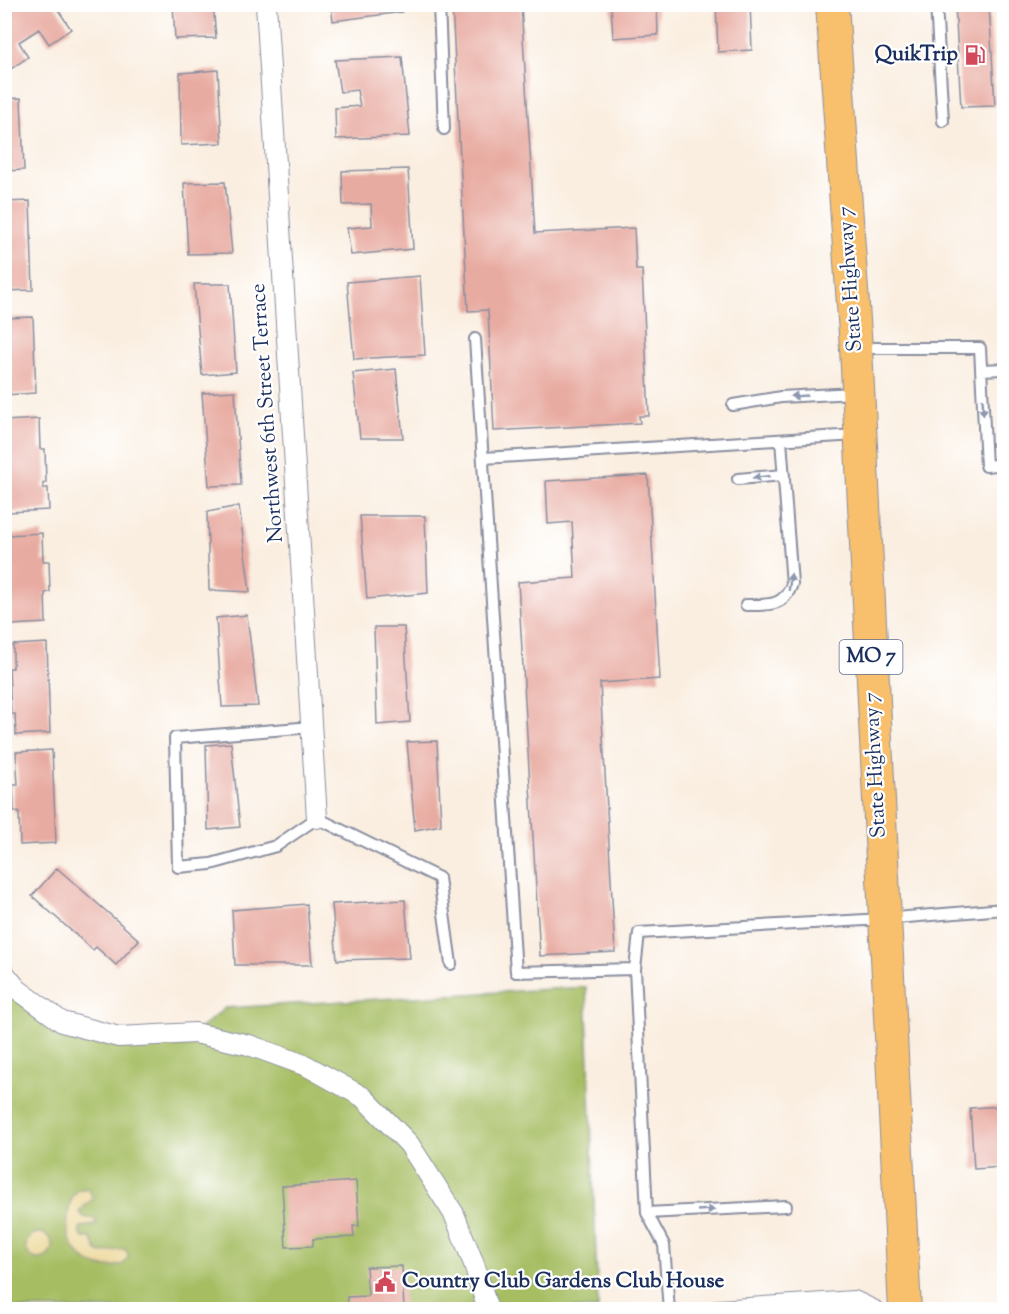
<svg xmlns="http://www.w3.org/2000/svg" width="1009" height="1314" font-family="'Sorts Mill Goudy',serif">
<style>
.green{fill:#a6bd62;stroke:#607660;stroke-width:1.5}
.sand{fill:#eeda9e;stroke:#84847e;stroke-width:1.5}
.building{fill:#e8aba1}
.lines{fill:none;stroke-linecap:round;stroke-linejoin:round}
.lane-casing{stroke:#8a8e9f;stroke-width:14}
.street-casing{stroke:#8a8e9f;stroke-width:22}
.primary-casing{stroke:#8a8e9f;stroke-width:34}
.lane{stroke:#fff;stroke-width:10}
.street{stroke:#fff;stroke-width:20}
.primary{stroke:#f8bf6c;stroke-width:32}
.oneway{fill:#8d97ae}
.labels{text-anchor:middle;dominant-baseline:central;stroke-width:4.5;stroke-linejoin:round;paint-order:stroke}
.shield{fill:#fff;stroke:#5f6d8e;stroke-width:1.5}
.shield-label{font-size:20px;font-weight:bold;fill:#1b2f5e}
.poi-label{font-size:21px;font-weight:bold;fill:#1b2f5e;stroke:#fff;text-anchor:end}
.street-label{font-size:21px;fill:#1b2f5e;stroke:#fff}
</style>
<rect width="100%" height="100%" fill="#fff"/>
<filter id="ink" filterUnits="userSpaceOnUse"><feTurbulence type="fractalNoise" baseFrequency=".0167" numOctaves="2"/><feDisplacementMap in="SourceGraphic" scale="12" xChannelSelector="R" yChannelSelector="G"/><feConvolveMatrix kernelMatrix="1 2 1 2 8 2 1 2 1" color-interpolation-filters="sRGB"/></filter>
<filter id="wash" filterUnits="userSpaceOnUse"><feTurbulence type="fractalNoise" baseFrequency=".008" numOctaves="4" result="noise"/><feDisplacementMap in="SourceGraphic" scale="24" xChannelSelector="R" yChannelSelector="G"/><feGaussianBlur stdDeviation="1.35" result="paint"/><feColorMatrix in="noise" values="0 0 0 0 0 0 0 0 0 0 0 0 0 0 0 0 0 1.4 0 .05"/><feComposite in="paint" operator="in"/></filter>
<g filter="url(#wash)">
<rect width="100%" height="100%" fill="#faeee0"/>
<!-- green -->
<path class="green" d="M 4,973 L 62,1022 L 119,1037 L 195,1033 L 225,1008 L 586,987 L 598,1309 L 5,1309 Z"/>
<!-- sand -->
<path class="sand" d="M 88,1188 L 93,1198 L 79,1212 L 83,1217 L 95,1219 L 96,1225 L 81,1227 L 79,1232 L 83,1238 L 91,1238 L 97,1251 L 102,1253 L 125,1249 L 129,1256 L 124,1264 C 90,1276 63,1249 68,1216 C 69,1206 70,1198 78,1190 Z
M26 1246a13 13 0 1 1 26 0a13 13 0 1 1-26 0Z"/>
<g id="blocks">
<!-- building -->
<path class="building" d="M 4,4 L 54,4 L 71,29 L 49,44 L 39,29 L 19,42 L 28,57 L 8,71 L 4,65 Z
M 173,4 L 213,4 L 216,38 L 175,39 Z
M 331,4 L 401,4 L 402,12 L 333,21 Z
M 452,4 L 521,4 L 535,233 L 634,228 L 636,270 L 642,270 L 649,416 L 639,416 L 640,423 L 494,431 L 488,310 L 468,311 Z
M 611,4 L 657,4 L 658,35 L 613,38 Z
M 716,4 L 750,4 L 752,50 L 718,52 Z
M 955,4 L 989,4 L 995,106 L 961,107 Z
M 402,57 L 410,136 L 336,139 L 335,108 L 360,106 L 357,90 L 340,92 L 335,60 Z
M 218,70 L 222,143 L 181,145 L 180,73 Z
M 21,98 L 24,170 L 4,171 L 4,99 Z
M 408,169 L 413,249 L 351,255 L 347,228 L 372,226 L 371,204 L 343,205 L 342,171 Z
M 225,182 L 232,253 L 188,254 L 184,183 Z
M 30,201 L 33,290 L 4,291 L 4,202 Z
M 420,276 L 425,355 L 354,359 L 347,282 Z
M 194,284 L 230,284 L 236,372 L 202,375 Z
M 33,317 L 36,393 L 4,395 L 4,318 Z
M 396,369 L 403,438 L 360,438 L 353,373 Z
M 235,391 L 241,485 L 209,486 L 202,393 Z
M 39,419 L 40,449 L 45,449 L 46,483 L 43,483 L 43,488 L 48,488 L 49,510 L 7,512 L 4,421 Z
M 648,475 L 660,679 L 600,683 L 615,952 L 540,956 L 518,582 L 575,578 L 572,522 L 548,524 L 546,481 Z
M 239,506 L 250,592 L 209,590 L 207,512 Z
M 360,516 L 425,516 L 428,593 L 367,599 Z
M 42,533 L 43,561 L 49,561 L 50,592 L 45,593 L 46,623 L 11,625 L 10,599 L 5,599 L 4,578 L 4,558 L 8,557 L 8,535 Z
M 247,615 L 258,706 L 222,707 L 216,618 Z
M 374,627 L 404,627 L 410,722 L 377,725 Z
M 47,643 L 50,733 L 16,735 L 15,714 L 11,714 L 9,668 L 13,668 L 13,645 Z
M 437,741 L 441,825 L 415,830 L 407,742 Z
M 231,743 L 240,827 L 208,830 L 206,745 Z
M 52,750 L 56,843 L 20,845 L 19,812 L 14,812 L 13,785 L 18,785 L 16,752 Z
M 57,868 L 139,940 L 116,965 L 96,947 L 93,950 L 32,896 Z
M 405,900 L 410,958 L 337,960 L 332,904 Z
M 307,904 L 312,965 L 235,965 L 232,910 Z
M 1004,1106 L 1004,1167 L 974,1169 L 970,1108 Z
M 356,1181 L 359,1226 L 353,1226 L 354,1237 L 313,1239 L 313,1246 L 286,1247 L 282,1186 Z
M 402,1266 L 404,1310 L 348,1310 L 347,1297 L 368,1296 L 366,1267 Z"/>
</g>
</g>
<g filter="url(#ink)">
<use href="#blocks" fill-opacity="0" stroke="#8a8e9f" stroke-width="1.5"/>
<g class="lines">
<!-- lane casing -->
<g class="lane-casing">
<path id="lane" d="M 439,4 L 444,129
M 936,4 L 943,121
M 475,339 L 516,972 L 635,969
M 859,348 L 980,348 L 986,466 L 1004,464
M 981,370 L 1004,369
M 733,405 L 781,397 L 854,393
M 483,458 L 857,435
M 738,479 L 784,475
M 746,605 C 768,605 784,607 792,584 L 781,440
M 312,727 L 175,738 L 178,867 L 211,864 L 276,846 L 317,818 L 439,878 L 451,964
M 647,1213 L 786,1206
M 669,1310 L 664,1245 L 647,1213 L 635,969 L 639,933 L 883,919 L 1004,909"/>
</g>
<!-- street casing -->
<g class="street-casing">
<path id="street" d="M 266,4 L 317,818
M 4,973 L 17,989 L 62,1022 L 119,1037 L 195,1033 L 249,1045 L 307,1066 L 363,1097 L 409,1144 L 454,1214 L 474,1264 L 488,1310
M 718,1310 L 854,1301 L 873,1310"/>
</g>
<!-- primary casing -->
<g class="primary-casing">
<path id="primary" d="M 832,4 L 856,348 L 905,1310"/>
</g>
<!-- lane -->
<use href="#lane" class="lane"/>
<!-- street -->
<use href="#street" class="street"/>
<!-- primary -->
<use href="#primary" class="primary"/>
</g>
<!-- one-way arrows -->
<defs><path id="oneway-solid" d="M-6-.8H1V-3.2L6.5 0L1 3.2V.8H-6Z" transform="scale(1.5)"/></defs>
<g class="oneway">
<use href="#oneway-solid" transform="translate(799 396) rotate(177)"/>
<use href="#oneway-solid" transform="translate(983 407) rotate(87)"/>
<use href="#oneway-solid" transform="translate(761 477) rotate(174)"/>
<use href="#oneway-solid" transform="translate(790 582) rotate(-82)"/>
<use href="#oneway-solid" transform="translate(706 1210) rotate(-3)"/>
</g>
</g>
<!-- icons -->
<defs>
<g id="fuel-bare" transform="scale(1.62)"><path d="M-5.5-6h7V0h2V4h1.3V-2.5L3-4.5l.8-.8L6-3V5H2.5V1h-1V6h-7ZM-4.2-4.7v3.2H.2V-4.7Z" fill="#d1495b" stroke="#fff" stroke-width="2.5" paint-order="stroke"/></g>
<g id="civic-bare" transform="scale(1.62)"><path d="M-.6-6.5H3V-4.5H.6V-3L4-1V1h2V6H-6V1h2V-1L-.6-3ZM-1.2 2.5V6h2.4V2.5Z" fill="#d1495b" stroke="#fff" stroke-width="2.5" paint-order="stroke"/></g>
</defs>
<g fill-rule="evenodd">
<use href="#fuel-bare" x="975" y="55"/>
<use href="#civic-bare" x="385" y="1282"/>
</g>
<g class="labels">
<!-- shield labels -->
<rect class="shield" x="839.5" y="640" width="63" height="34" rx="4.5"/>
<g class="shield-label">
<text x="871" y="657">MO 7</text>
</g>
<!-- poi labels -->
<g class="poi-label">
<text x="958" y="55">QuikTrip</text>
<text x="402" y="1282" text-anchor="start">Country Club Gardens Club House</text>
</g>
<!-- street labels -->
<g class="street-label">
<text transform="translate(851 279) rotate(-94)">State Highway 7</text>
<text transform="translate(268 413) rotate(-94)">Northwest 6th Street Terrace</text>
<text transform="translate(876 765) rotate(-93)">State Highway 7</text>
</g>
</g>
<!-- margin -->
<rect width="1009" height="1314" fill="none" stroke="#fff" stroke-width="24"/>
</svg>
